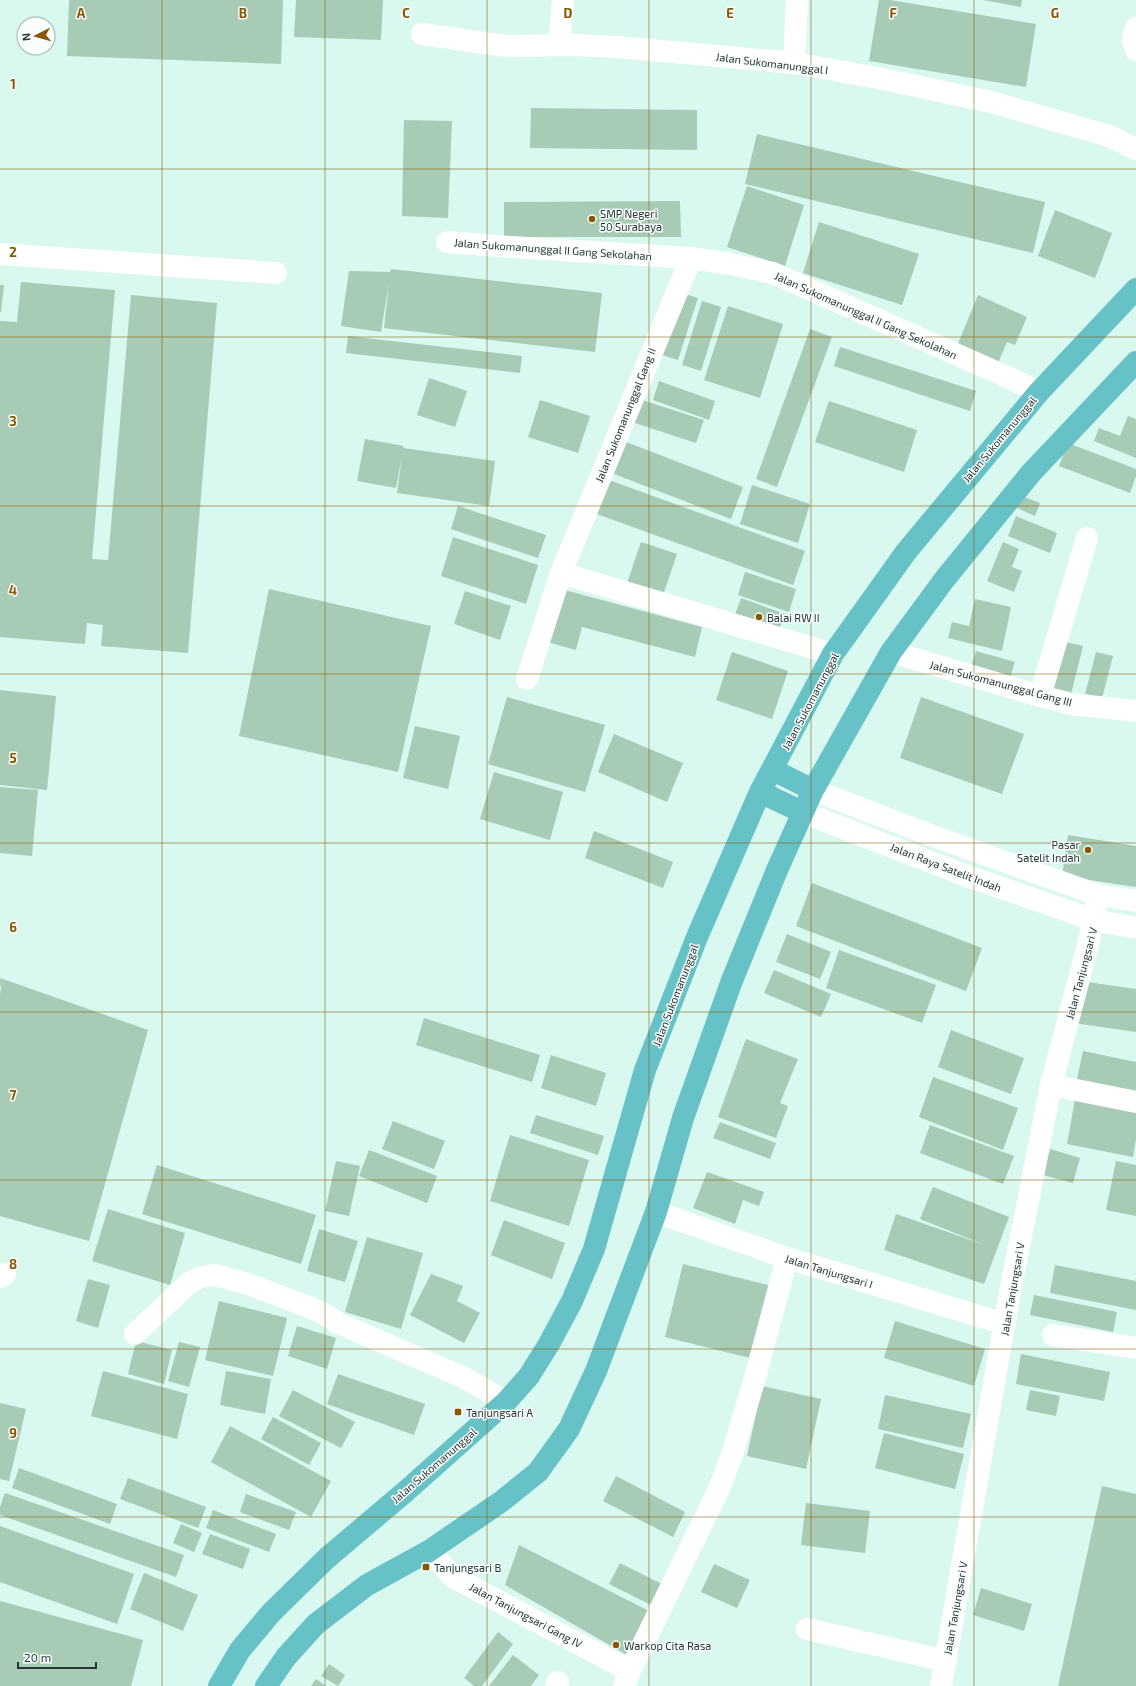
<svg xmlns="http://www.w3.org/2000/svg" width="1136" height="1686" font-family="'Exo 2',sans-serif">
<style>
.building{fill:#a7cbb5}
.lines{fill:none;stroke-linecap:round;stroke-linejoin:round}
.minor{stroke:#fff;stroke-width:22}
.major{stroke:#66c2c7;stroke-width:22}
.grid{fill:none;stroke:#895700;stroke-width:1;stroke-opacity:0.55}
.poi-dot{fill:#895700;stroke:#f8fefd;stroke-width:1.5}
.labels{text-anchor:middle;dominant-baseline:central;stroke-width:3;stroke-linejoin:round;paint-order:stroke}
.street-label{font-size:11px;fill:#293633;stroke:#f8fefd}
.poi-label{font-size:11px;fill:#293633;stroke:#f8fefd;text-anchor:start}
.grid-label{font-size:13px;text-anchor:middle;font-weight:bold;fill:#895700;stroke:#f8fefd;stroke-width:3;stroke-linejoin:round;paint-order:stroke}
</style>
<rect width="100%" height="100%" fill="#d8f8f0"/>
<!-- building -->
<path class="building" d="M 69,0 L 283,0 L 281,64 L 67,56 Z
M 296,0 L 383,0 L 381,40 L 294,37 Z
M 879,0 L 890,0 L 1036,24 L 1026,87 L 869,61 Z
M 983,0 L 1022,0 L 1021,7 Z
M 531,108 L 697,110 L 697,150 L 530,148 Z
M 404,120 L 452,121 L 448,218 L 402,216 Z
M 757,134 L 1045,202 L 1033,253 L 745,184 Z
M 747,186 L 804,205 L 785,266 L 727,247 Z
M 680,201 L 681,237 L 504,237 L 504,202 Z
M 1055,210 L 1112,233 L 1095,278 L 1038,256 Z
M 819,222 L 919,254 L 902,305 L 803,273 Z
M 391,269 L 602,293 L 595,352 L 384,328 L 389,282 L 381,332 L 341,326 L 349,271 L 390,272 Z
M 21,282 L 115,290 L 92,559 L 108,560 L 131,295 L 217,303 L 188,653 L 101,646 L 103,625 L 87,623 L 85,644 L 0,637 L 0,321 L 17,322 Z
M 0,285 L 4,285 L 1,312 L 0,312 Z
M 679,292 L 698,298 L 678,360 L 659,354 Z
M 978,295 L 1027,317 L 1015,345 L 1007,342 L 996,368 L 955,351 Z
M 702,301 L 721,307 L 701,371 L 682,365 Z
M 728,306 L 783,324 L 760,398 L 704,380 Z
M 810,329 L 832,337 L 777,487 L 756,479 Z
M 348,336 L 522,356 L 520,373 L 346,353 Z
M 840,347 L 976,391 L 970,411 L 834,366 Z
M 429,378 L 467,391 L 455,427 L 417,415 Z
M 659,381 L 715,401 L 709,420 L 653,400 Z
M 639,399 L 704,420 L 696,443 L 632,422 Z
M 540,400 L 590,416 L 578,453 L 528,437 Z
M 829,401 L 917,430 L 904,472 L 815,442 Z
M 1128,416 L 1136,419 L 1136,458 L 1094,441 L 1099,428 L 1120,436 Z
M 365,439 L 404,446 L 403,448 L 495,461 L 489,506 L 397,493 L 402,456 L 396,488 L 357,481 Z
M 621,440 L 743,487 L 731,519 L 609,472 Z
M 1068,443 L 1136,469 L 1136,476 L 1130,493 L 1059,466 Z
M 606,479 L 805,551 L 793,585 L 594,513 Z
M 752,485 L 810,504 L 798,543 L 740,524 Z
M 1022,496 L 1040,503 L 1035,516 L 1017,508 Z
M 458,506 L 546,535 L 538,558 L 451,529 Z
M 1016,516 L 1057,533 L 1050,553 L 1008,536 Z
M 453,537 L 538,565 L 526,604 L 441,576 Z
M 641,542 L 677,554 L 661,601 L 625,589 Z
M 1003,542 L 1019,549 L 1012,567 L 1022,571 L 1014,592 L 987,581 Z
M 745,572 L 796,589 L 789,612 L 738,595 Z
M 557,588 L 702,627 L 695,657 L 582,627 L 576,650 L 543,641 Z
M 269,589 L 431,626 L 398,772 L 239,736 Z
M 465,591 L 511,606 L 500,640 L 454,624 Z
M 741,598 L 785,614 L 776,637 L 733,620 Z
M 975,599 L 1011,607 L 1002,651 L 948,638 L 952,622 L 969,626 Z
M 1061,641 L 1083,646 L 1071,694 L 1049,688 Z
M 976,651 L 1015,662 L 1010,678 L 971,667 Z
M 732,652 L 788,671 L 772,719 L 716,700 Z
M 1096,652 L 1113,656 L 1102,698 L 1085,694 Z
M 0,690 L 56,696 L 47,790 L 0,785 Z
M 507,697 L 605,725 L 585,792 L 488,764 Z
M 921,697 L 1024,734 L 1002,794 L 900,758 Z
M 415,726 L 460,736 L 448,789 L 403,778 Z
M 614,734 L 683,763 L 667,802 L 598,772 Z
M 494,772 L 563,792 L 550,840 L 480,819 Z
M 0,787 L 38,790 L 32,856 L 0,853 Z
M 594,831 L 673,862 L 663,888 L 585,858 Z
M 1068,835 L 1136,846 L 1136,887 L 1062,876 Z
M 812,883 L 982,948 L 966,991 L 796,926 Z
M 787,934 L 831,952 L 820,979 L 776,962 Z
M 839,950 L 936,985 L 922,1023 L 826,988 Z
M 774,970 L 831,994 L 821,1017 L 764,993 Z
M 0,978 L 148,1030 L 89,1241 L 0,1216 L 0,994 L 2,982 L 0,988 Z
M 1080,981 L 1136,989 L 1136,1032 L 1074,1023 Z
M 424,1018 L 540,1055 L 532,1082 L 416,1045 Z
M 951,1030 L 1024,1058 L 1011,1094 L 938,1067 Z
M 746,1039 L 798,1059 L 780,1103 L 788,1106 L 776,1138 L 718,1117 Z
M 1083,1051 L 1136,1062 L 1136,1098 L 1076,1084 Z
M 551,1055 L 606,1073 L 596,1106 L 541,1088 Z
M 933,1077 L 1018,1108 L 1003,1150 L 919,1117 Z
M 1076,1094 L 1136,1105 L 1136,1139 L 1133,1157 L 1067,1144 Z
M 536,1115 L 604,1136 L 598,1155 L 530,1133 Z
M 393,1121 L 445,1141 L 434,1169 L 382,1149 Z
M 720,1122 L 776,1143 L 770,1159 L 713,1138 Z
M 930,1125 L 1014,1156 L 1003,1184 L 920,1153 Z
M 510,1135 L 589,1160 L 569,1226 L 490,1201 Z
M 1050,1149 L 1080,1158 L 1073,1183 L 1043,1175 Z
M 369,1150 L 437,1176 L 427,1203 L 359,1176 Z
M 336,1161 L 360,1166 L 349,1216 L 325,1211 Z
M 1116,1161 L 1136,1165 L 1136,1216 L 1106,1210 Z
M 157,1165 L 316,1215 L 301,1264 L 142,1214 Z
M 707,1172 L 764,1192 L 759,1206 L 743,1200 L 735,1224 L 693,1208 Z
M 933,1187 L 1009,1217 L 984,1284 L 884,1250 L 896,1214 L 985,1245 L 920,1219 Z
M 108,1209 L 185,1233 L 170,1285 L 92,1261 Z
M 504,1220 L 565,1243 L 552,1279 L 491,1255 Z
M 319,1229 L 358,1241 L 345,1282 L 307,1271 Z
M 367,1237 L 423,1253 L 401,1329 L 345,1312 Z
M 683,1264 L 772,1286 L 754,1359 L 665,1337 Z
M 1055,1265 L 1136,1281 L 1136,1310 L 1050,1293 Z
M 431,1274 L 463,1286 L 457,1301 L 480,1313 L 464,1343 L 410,1315 Z
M 88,1279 L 110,1285 L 98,1328 L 76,1321 Z
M 1034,1295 L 1117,1312 L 1113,1332 L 1030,1315 Z
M 219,1301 L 287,1318 L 273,1376 L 205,1360 Z
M 895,1321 L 985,1349 L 974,1386 L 884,1358 Z
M 297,1326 L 336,1338 L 327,1369 L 288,1356 Z
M 136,1341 L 172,1350 L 164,1384 L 128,1374 Z
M 179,1342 L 200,1347 L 189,1387 L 168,1381 Z
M 1021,1354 L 1110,1372 L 1104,1401 L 1016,1384 Z
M 103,1371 L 188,1394 L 177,1439 L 91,1416 Z
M 226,1371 L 271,1379 L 265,1414 L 220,1405 Z
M 338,1374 L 425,1404 L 414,1435 L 327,1404 Z
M 762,1386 L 821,1399 L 806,1469 L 747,1456 Z
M 293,1390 L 355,1422 L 341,1448 L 279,1416 Z
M 1030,1390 L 1060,1396 L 1056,1416 L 1026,1410 Z
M 885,1395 L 971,1414 L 963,1448 L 878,1429 Z
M 0,1403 L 26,1409 L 9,1481 L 0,1479 Z
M 273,1417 L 321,1443 L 309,1465 L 261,1439 Z
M 230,1426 L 331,1481 L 311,1517 L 211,1462 Z
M 884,1433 L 964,1454 L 955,1489 L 875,1468 Z
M 19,1468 L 117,1504 L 110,1524 L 12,1488 Z
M 616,1476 L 685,1512 L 673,1537 L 603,1501 Z
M 128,1478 L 206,1507 L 198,1528 L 120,1499 Z
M 1102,1486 L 1136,1494 L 1136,1686 L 1058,1686 Z
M 5,1493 L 184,1555 L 176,1577 L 0,1515 L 0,1507 Z
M 246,1494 L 296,1512 L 289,1530 L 240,1512 Z
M 806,1503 L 870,1511 L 865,1553 L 801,1545 Z
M 213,1510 L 276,1534 L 269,1552 L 206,1528 Z
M 181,1524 L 202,1533 L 194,1552 L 173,1543 Z
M 0,1526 L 134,1574 L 117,1624 L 0,1582 Z
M 210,1534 L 250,1549 L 243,1569 L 202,1554 Z
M 519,1545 L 649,1611 L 627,1655 L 505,1585 Z
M 620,1563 L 666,1586 L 655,1607 L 609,1584 Z
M 714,1564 L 750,1580 L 737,1608 L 701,1592 Z
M 144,1573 L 198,1595 L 183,1631 L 130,1609 Z
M 981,1588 L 1032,1604 L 1024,1631 L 973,1615 Z
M 0,1601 L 143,1640 L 131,1686 L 0,1686 Z
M 498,1632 L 513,1644 L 482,1686 L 474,1686 L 464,1678 Z
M 513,1655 L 539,1675 L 531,1686 L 489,1686 Z
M 329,1664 L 345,1675 L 338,1686 L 321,1676 Z
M 316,1679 L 326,1686 L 311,1686 Z"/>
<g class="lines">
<!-- minor -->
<path class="minor" d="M 1136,28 L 1133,40 L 1136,50
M 422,34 L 505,46 L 574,45 L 618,47 L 794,63 L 878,78 L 991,102 L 1109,136 L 1136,149
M 559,45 L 563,0
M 794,63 L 797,0
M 447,242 L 511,247 L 691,258 L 731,264 L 773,273 L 1014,380 L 1039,392
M 0,254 L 276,273
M 561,573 L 833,654
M 891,652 L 1040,696 L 1071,704 L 1136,711
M 527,679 L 561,573 L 691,258
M 1040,696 L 1087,538
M 813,790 L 933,836 L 1098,895 L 1136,901
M 802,812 L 967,876 L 1094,920 L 1136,928
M 1051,1085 L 1136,1102
M 656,1212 L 787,1258 L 1005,1324
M 0,1277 L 5,1274
M 135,1334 L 189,1283 L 201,1277 L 214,1275 L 248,1284 L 309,1307 L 322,1313 L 340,1324 L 465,1378 L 506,1402
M 1053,1335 L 1136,1348
M 429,1551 L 453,1577 L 630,1671
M 807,1629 L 946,1661
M 556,1686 L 558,1682
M 624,1686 L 630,1671 L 719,1489 L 732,1455 L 755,1378 L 787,1258
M 941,1686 L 1010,1292 L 1051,1085 L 1089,941 L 1098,895"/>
<!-- major -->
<path class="major" d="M 773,770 L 813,790
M 760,792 L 802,812
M 219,1686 L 240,1650 L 271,1613 L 327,1558 L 405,1492 L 506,1402 L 529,1376 L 549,1344 L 572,1301 L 594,1249 L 645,1070 L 697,937 L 760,792 L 833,654 L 906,552 L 1039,392 L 1136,289
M 266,1686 L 286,1657 L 316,1624 L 367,1585 L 429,1551 L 502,1501 L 538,1472 L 569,1429 L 596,1371 L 656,1212 L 683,1118 L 731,983 L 777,870 L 813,790 L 891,652 L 944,580 L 1031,473 L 1136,362"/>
</g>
<!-- grid -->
<path class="grid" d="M 162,0 L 162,1686M 325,0 L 325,1686M 487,0 L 487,1686M 649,0 L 649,1686M 811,0 L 811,1686M 974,0 L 974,1686M 0,169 L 1136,169M 0,337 L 1136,337M 0,506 L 1136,506M 0,674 L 1136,674M 0,843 L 1136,843M 0,1012 L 1136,1012M 0,1180 L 1136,1180M 0,1349 L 1136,1349M 0,1517 L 1136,1517"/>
<!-- markers -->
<g class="poi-dot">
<circle cx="592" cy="219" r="4"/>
<circle cx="759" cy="617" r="4"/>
<circle cx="1088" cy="850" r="4"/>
<rect x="454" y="1408" width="8" height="8" rx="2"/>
<rect x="422" y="1563" width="8" height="8" rx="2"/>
<circle cx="616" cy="1645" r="4"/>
</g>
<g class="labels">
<!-- street labels -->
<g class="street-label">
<text transform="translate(772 63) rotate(7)">Jalan Sukomanunggal I</text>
<text transform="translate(553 249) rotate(4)">Jalan Sukomanunggal II Gang Sekolahan</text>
<text transform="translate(866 315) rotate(24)">Jalan Sukomanunggal II Gang Sekolahan</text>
<text transform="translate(625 415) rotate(-68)">Jalan Sukomanunggal Gang II</text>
<text transform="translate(999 439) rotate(-50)">Jalan Sukomanunggal</text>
<text transform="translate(1001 683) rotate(15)">Jalan Sukomanunggal Gang III</text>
<text transform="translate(810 701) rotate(-62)">Jalan Sukomanunggal</text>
<text transform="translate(946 867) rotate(21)">Jalan Raya Satelit Indah</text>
<text transform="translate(1081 973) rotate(-75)">Jalan Tanjungsari V</text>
<text transform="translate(675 995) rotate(-69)">Jalan Sukomanunggal</text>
<text transform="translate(829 1271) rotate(17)">Jalan Tanjungsari I</text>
<text transform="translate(1012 1289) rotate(-80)">Jalan Tanjungsari V</text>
<text transform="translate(434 1465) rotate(-41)">Jalan Sukomanunggal</text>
<text transform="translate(955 1608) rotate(-80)">Jalan Tanjungsari V</text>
<text transform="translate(526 1615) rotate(28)">Jalan Tanjungsari Gang IV</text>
</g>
<!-- poi labels -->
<g class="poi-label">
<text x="600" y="213">SMP Negeri<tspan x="600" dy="13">50 Surabaya</tspan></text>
<text x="767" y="617">Balai RW II</text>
<text x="1080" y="844" text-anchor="end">Pasar<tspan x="1080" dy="13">Satelit Indah</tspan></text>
<text x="466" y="1412">Tanjungsari A</text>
<text x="434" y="1567">Tanjungsari B</text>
<text x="624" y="1645">Warkop Cita Rasa</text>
</g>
</g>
<g class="grid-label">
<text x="81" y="18">A</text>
<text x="243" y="18">B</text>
<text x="406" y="18">C</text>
<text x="568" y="18">D</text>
<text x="730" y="18">E</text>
<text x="893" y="18">F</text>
<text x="1055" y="18">G</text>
<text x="13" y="89">1</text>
<text x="13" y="257">2</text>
<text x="13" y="426">3</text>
<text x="13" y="595">4</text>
<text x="13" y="763">5</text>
<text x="13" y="932">6</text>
<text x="13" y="1100">7</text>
<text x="13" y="1269">8</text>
<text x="13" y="1438">9</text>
</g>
<!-- north arrow -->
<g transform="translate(36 36) rotate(264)"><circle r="19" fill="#f8fefd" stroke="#a5aeac"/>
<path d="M0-3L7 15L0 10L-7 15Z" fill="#895700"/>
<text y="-6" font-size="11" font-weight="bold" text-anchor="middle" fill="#293633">N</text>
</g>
<!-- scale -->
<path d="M18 1662v6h78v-6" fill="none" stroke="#293633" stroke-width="2"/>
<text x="24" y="1662" font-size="12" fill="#293633" stroke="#f8fefd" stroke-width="3" paint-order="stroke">20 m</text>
</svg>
